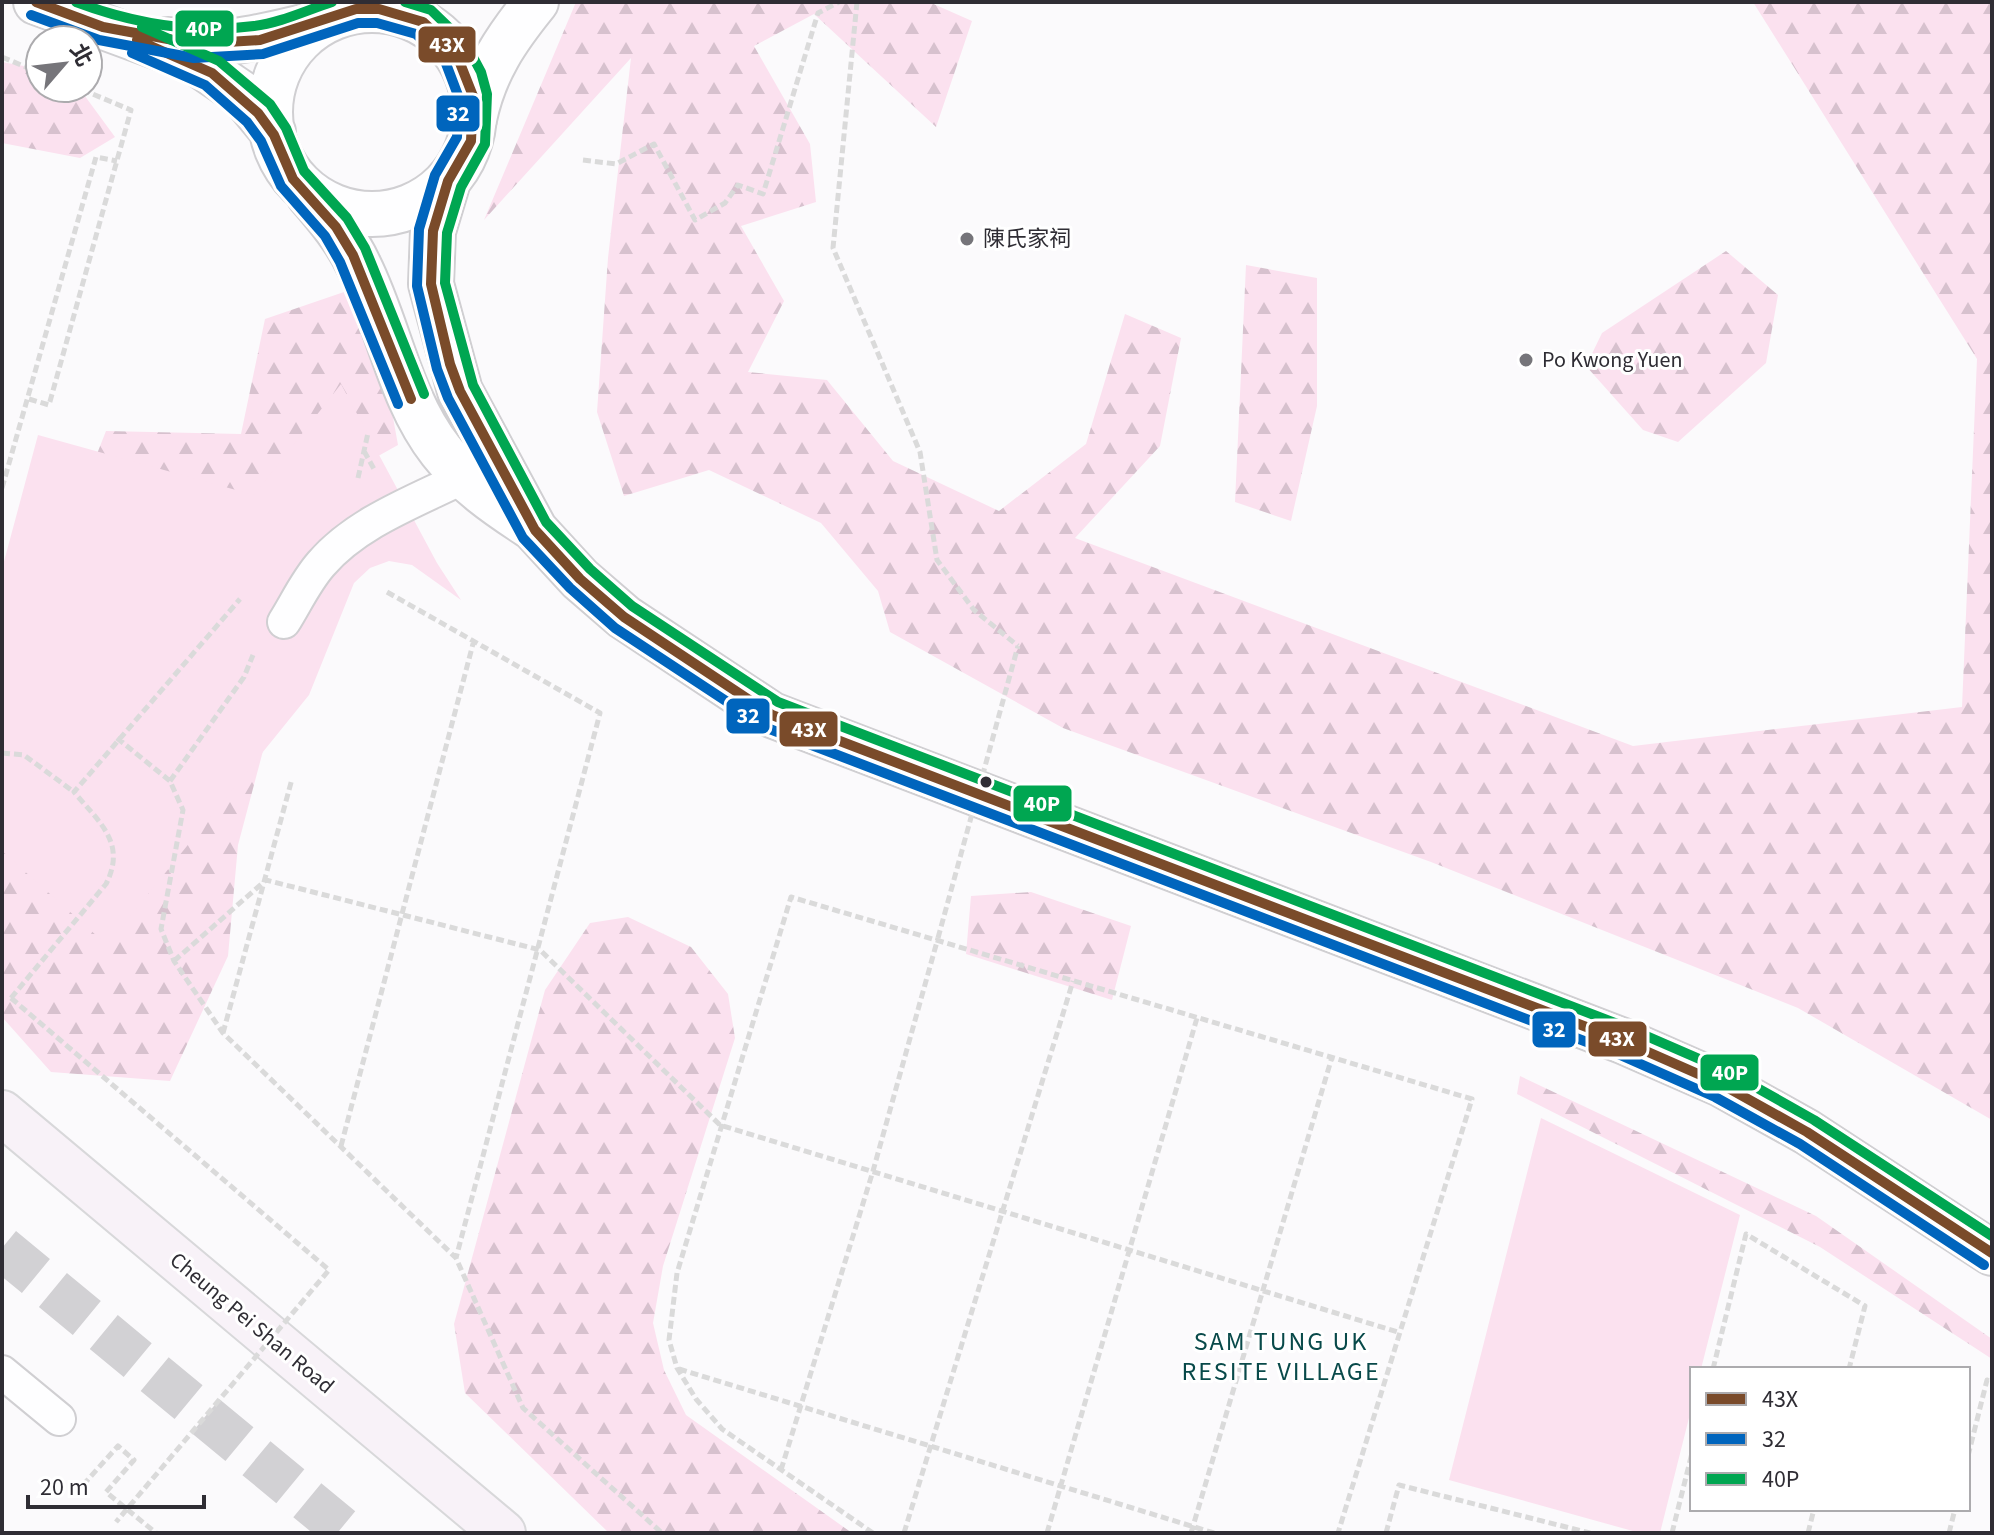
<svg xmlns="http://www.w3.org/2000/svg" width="1994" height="1535" font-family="'Source Sans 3','Noto Sans TC',sans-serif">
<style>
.forest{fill:url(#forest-firs)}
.green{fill:#fbe1ef}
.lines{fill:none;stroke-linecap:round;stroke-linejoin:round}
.trunk-tunnel{stroke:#d2d1d4;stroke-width:44;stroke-dasharray:44 22;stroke-linecap:butt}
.service-casing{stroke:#d0cfd2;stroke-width:36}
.minor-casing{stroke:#d0cfd2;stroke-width:48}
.tertiary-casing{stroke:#d0cfd2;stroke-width:48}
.trunk-casing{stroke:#d8d8da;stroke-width:48}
.path{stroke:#dadada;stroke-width:5;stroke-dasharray:8 4;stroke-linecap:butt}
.service{stroke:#fefeff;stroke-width:32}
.minor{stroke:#fefeff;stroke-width:44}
.tertiary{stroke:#fefeff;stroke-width:44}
.trunk{stroke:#f8f2f8;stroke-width:44}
.path-bridge{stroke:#dadada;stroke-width:5;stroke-dasharray:8 4;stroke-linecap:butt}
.bus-1-casing{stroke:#fff;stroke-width:16}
.bus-2-casing{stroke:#fff;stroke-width:16}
.bus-3-casing{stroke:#fff;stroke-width:16}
.bus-1{stroke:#7a4b2a;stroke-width:10}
.bus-2{stroke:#0065bd;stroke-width:10}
.bus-3{stroke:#00a651;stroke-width:10}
.poi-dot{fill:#76757a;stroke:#fff;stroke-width:3}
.bus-dot{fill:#2f2d34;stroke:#fff;stroke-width:3}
.labels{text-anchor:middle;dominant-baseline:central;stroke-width:6;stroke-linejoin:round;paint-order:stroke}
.poi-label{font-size:22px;fill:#2f2d34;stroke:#fff;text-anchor:start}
.street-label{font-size:22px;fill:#2f2d34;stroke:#fff}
.quarter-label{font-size:26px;letter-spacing:2px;fill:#094a4a;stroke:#fff}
.line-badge{stroke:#fff;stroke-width:3}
.badge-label{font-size:22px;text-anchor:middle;font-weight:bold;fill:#fff}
</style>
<defs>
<pattern id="forest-firs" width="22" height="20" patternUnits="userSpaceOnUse" patternTransform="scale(2)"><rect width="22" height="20" fill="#fbe1ef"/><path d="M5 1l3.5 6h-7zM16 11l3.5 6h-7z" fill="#d7c1ce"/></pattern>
</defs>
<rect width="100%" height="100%" fill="#fbfafc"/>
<!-- forest -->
<path class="forest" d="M 576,2 L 929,2 L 972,21 L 936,127 L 814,14 L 754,46 L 810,144 L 816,202 L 741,226 L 784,301 L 748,372 L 827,380 L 893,461 L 999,511 L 1086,444 L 1125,314 L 1181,338 L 1160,446 L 1075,538 L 1633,746 L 1962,707 L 1977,359 L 1753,2 L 1992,2 L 1992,1120 L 1798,1008 L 1431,862 L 1063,728 L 890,632 L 878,591 L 821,523 L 709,470 L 624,496 L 597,412 L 608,258 L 631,58 L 484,220 Z
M 2,62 L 40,69 L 40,88 L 79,88 L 115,137 L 80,158 L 2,143 Z
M 1726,251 L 1778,295 L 1766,363 L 1678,442 L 1643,430 L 1586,366 L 1602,333 Z
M 1246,265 L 1317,278 L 1317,406 L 1291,521 L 1235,502 Z
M 344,292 L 388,390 L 398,445 L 335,480 L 238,845 L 228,956 L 170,1081 L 51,1072 L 2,1017 L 2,773 L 50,573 L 106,431 L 241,434 L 265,319 Z
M 1031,892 L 1131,926 L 1112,1000 L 966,954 L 971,896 Z
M 628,917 L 691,947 L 728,994 L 735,1038 L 663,1266 L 653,1323 L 664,1370 L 686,1415 L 852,1533 L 609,1533 L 465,1393 L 454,1324 L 545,990 L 590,923 Z
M 1520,1076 L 1816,1216 L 1992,1339 L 1992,1359 L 1820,1247 L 1517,1094 Z"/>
<!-- green -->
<path class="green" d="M 341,384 L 437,563 L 461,600 L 412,565 L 389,561 L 370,568 L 354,583 L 309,695 L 107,945 L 2,851 L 2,569 L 38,435 L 254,495 Z
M 1541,1118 L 1740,1215 L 1701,1369 L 1692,1369 L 1692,1406 L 1660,1533 L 1640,1533 L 1449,1480 Z"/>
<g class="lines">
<!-- trunk-tunnel -->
<path class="trunk-tunnel" d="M 2,1248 L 347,1533"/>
<!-- service casing -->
<g class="service-casing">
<path id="service" d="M 284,622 C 296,603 306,581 321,564 C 357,522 416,501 464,477
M 2,1372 L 59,1419"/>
</g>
<!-- minor casing -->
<g class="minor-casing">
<path id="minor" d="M 356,9 L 386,2
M 474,119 C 484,71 506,39 536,2"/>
</g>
<!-- tertiary casing -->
<g class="tertiary-casing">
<path id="tertiary" d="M 36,2 L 191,59 L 241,93 L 273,132
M270 112a102 102 0 1 1 204 0a102 102 0 1 1-204 0Z
M 168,40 C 222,49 264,36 316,24
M 448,181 L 433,231 L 431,284 L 460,391 L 535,530 L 580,579 L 624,617 L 772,715 L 1623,1041 L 1721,1084 L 1807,1132 L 1992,1253
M 309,195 C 328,217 347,240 359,266 C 389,326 399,397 441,451 C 466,483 496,504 530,526"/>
</g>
<!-- trunk casing -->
<g class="trunk-casing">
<path id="trunk" d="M 2,1113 L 503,1533"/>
</g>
<!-- path -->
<path class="path" d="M 857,2 L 833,248 L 920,452 L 937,560 L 974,610 L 1018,646
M 2,57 L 40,73
M 583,160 L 616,164 L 654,144 L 695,220 L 725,203 L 738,185 L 763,194 L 818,13 L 839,2
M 29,399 L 49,405 L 131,110 L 78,88
M 364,451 L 374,469
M 358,478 L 368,433
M 2,488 L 96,157 L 117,161
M 387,592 L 600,713 L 456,1258
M 117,738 L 170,781 L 183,810 L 161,929 L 174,961 L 223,1033 L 456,1258 L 523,1408 L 662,1533
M 2,753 L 24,755 L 74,792
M 170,781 L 244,677 L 253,655
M 174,961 L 266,880 L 540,950 L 720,1125 L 1398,1332
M 11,998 L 106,884 C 127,843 99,822 74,792 L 240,599
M 223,1033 L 292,779
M 341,1146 L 474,640
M 679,1369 L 1214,1533
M 1713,1369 L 1746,1234 L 1865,1306 L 1849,1369
M 1968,1456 L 1987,1380 L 1992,1383
M 781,1470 L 873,1171 L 938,938
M 83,1485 L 118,1446 L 134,1460 L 106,1492 L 156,1533
M 873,1533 L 722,1429 L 696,1399 L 677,1368 L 669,1340 L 677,1273 L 791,897 L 1472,1099 L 1338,1533
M 904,1533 L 1073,981
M 1047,1533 L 1197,1018
M 1191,1533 L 1332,1057
M 1386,1533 L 1399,1485 L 1590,1533
M 1672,1533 L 1692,1453
M 1808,1533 L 1814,1509
M 1949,1533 L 1955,1509"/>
<!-- service -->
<use href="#service" class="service"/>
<!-- minor -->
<use href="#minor" class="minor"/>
<!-- tertiary -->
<use href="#tertiary" class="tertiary"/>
<!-- trunk -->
<use href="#trunk" class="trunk"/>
<!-- path-bridge -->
<path class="path-bridge" d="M 938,938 L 1018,646
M 11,998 L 329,1270 L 116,1522"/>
<!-- bus-1 casing -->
<g class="bus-1-casing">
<path id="bus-1" d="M 36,2 L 103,27 L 195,44 L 260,40 L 356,9 L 379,9 L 423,22 L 456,53 L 473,96 L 471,141 L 448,181 L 433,231 L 431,284 L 450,364 L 460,391 L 535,530 L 580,579 L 624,617 L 772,715 L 1623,1041 L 1721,1084 L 1807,1132 L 1992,1253
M 137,40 L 212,73 L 258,113 L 274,135 L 293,179 L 336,227 L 353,255 L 411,399"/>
</g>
<!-- bus-2 casing -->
<g class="bus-2-casing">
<path id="bus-2" d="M 31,15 L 99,40 L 194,58 L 263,54 L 358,23 L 377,23 L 416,34 L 445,61 L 459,98 L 457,137 L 435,175 L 419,229 L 417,286 L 437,369 L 448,398 L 523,538 L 570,588 L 615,628 L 767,728 L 1618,1054 L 1715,1097 L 1800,1144 L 1984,1265
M 132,53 L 205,85 L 247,122 L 261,141 L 281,186 L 325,236 L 340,262 L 398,404"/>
</g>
<!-- bus-3 casing -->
<g class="bus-3-casing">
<path id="bus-3" d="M 76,2 C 132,23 194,34 254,26 C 280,23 307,10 332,2
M 405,2 L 431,10 L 466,44 L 481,72 L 487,94 L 485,144 L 461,187 L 447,233 L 445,283 L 473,385 L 546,522 L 590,569 L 632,606 L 778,702 L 1628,1028 L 1727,1071 L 1814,1120 L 1992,1236
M 142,27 L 219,61 L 270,104 L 286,128 L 304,171 L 347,218 L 365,248 L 424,394"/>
</g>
<!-- bus-1 -->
<use href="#bus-1" class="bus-1"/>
<!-- bus-2 -->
<use href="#bus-2" class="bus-2"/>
<!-- bus-3 -->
<use href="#bus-3" class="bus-3"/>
</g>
<!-- markers -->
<g class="poi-dot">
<circle cx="967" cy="239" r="8"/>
<circle cx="1526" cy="360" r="8"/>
</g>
<circle class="bus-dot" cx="986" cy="782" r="7"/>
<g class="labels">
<!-- poi labels -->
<g class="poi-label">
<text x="983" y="239">陳氏家祠</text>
<text x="1542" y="360">Po Kwong Yuen</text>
</g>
<!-- street labels -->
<g class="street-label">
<text transform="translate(252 1323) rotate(40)">Cheung Pei Shan Road</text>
</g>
<!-- quarter labels -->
<g class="quarter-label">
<text x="1281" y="1341">SAM TUNG UK<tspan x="1281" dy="30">RESITE VILLAGE</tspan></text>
</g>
</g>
<g class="line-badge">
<rect x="174" y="9" width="61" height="39" rx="8" fill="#00a651"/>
<rect x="417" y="25" width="60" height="39" rx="8" fill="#7a4b2a"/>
<rect x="435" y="94" width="46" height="39" rx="8" fill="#0065bd"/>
<rect x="725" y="697" width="46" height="38" rx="8" fill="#0065bd"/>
<rect x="778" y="710" width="61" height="38" rx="8" fill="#7a4b2a"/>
<rect x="1012" y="784" width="61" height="39" rx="8" fill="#00a651"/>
<rect x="1531" y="1010" width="46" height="39" rx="8" fill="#0065bd"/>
<rect x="1587" y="1020" width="61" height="38" rx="8" fill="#7a4b2a"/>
<rect x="1699" y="1053" width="61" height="39" rx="8" fill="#00a651"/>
</g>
<g class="badge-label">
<text x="204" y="36">40P</text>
<text x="447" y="52">43X</text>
<text x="458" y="121">32</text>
<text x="748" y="723">32</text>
<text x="809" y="737">43X</text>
<text x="1042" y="811">40P</text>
<text x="1554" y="1037">32</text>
<text x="1617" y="1046">43X</text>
<text x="1730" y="1080">40P</text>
</g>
<!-- border -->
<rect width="1994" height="1535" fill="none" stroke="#2f2d34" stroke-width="8"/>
<!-- legend -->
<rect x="1690" y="1367" width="280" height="144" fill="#ffffff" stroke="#acabae" stroke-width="2"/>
<rect x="1706" y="1393" width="40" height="12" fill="#7a4b2a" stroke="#acabae" stroke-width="2"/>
<text x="1762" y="1407" font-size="24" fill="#2f2d34">43X</text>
<rect x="1706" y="1433" width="40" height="12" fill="#0065bd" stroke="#acabae" stroke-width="2"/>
<text x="1762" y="1447" font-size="24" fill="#2f2d34">32</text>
<rect x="1706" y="1473" width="40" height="12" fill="#00a651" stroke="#acabae" stroke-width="2"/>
<text x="1762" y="1487" font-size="24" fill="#2f2d34">40P</text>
<!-- north arrow -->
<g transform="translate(64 64) rotate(62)"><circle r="38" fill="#ffffff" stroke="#acabae" stroke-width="2"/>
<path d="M0-6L14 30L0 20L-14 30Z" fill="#76757a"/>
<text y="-12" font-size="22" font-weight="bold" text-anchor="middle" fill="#2f2d34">北</text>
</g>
<!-- scale -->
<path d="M28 1495v12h176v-12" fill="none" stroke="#2f2d34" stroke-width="4"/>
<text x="40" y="1495" font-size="24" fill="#2f2d34" stroke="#ffffff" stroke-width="6" paint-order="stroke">20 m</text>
</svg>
